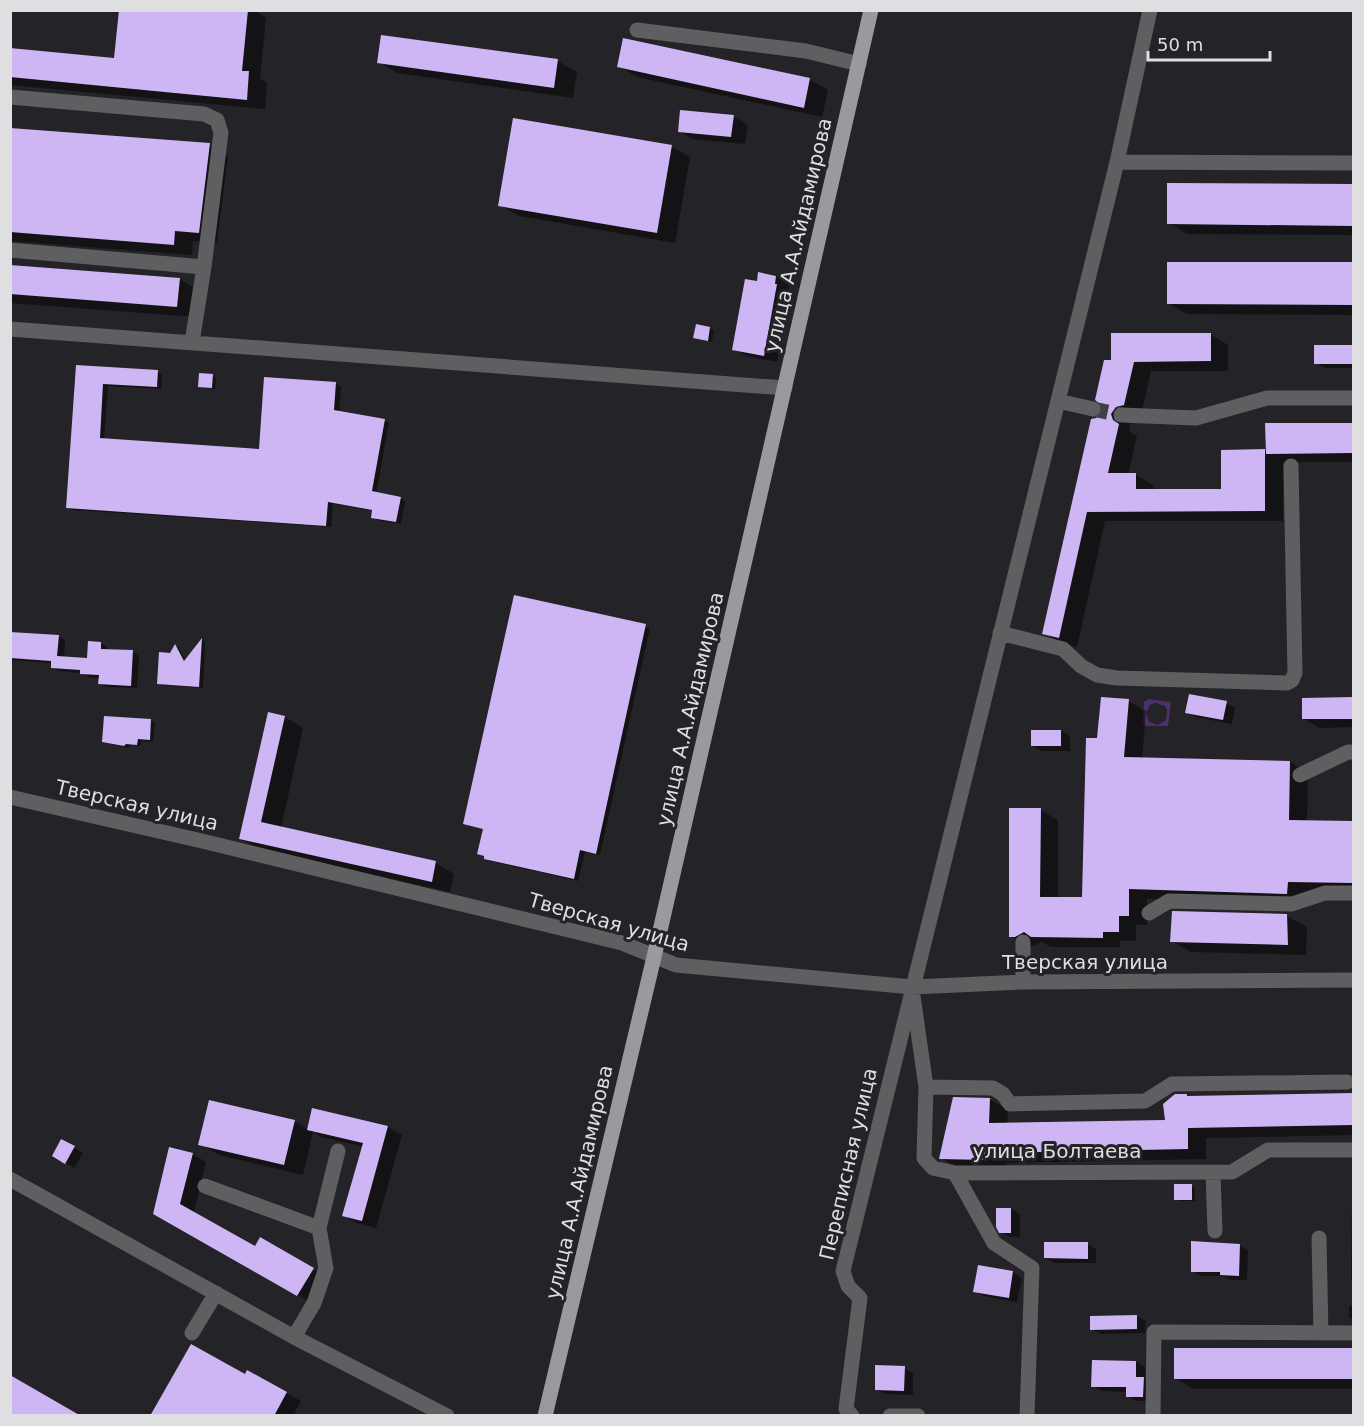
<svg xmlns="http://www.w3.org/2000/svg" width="1364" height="1426" font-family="'DejaVu Sans',sans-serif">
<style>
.green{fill:#4b306b;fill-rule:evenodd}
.shadow{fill:#0007}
.building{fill:#ceb5f4}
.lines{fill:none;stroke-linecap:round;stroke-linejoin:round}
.minor-tunnel{stroke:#403f43;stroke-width:15;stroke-dasharray:15 8;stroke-linecap:butt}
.minor{stroke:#5f5e60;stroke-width:15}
.major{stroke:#9a999d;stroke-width:15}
.labels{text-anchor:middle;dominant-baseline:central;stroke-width:6;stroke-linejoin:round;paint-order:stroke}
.street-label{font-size:20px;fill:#dfdee1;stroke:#242327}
</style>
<rect width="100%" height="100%" fill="#242327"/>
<!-- green -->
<path class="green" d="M 1148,699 L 1171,702 L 1168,726 L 1146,726 L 1143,724 L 1144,702 ZM 1156,703 L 1165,706 L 1167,710 L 1166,720 L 1158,725 L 1149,722 L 1146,712 L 1151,704 Z"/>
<!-- shadow -->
<path class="shadow" d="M 120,10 L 254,10 L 266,18 L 260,79 L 267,83 L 265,109 L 10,85 L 10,50 L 115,60 Z
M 382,36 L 558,61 L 577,72 L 573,98 L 397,73 L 379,62 Z
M 619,66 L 810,80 L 828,90 L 822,117 L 637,77 Z
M 734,117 L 748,125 L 745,144 L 693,139 L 679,131 Z
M 10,130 L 209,145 L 228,156 L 217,243 L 193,241 L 192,255 L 10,241 Z
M 671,146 L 690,157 L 675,243 L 519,216 L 500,205 Z
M 1169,184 L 1354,186 L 1354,235 L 1187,234 L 1169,223 Z
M 1168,263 L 1354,264 L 1354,315 L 1187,314 L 1168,303 Z
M 10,266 L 179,279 L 198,290 L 196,317 L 10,303 Z
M 776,277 L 789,285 L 788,292 L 790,294 L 777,362 L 747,356 L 734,349 L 758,283 Z
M 697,326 L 714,330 L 712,342 L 695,337 Z
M 1210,334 L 1228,345 L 1228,371 L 1151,371 L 1141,415 L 1134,416 L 1129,425 L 1130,432 L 1137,436 L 1128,475 L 1136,475 L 1153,485 L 1154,491 L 1223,490 L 1265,451 L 1267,452 L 1267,425 L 1354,425 L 1354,462 L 1283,462 L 1283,521 L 1105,521 L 1077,647 L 1061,643 L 1044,633 L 1097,420 L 1104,412 L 1106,361 Z
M 1354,346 L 1354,368 L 1325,368 L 1316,363 L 1316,347 Z
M 77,366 L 157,372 L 162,375 L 161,389 L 108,386 L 104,440 L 261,450 L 336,384 L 341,387 L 339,412 L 384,420 L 389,423 L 376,494 L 400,498 L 405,501 L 401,524 L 377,520 L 372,517 L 373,511 L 333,504 L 331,527 L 73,510 L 68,507 Z
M 212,375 L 216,378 L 215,389 L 200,386 Z
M 515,596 L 650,628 L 600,855 L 585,852 L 578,881 L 490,861 L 479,854 L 484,829 L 465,824 Z
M 10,633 L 58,636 L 65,640 L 64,658 L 88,659 L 101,643 L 107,647 L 107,650 L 133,652 L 139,656 L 137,688 L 106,687 L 100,683 L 100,678 L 88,677 L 81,673 L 59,671 L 52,667 L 53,663 L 10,660 Z
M 202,640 L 205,642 L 203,688 L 162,685 L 159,683 L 175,646 L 179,648 L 186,661 Z
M 1354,698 L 1354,727 L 1320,728 L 1304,719 L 1303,699 Z
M 1128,701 L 1146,711 L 1142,759 L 1290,762 L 1308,773 L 1307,822 L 1354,823 L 1354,892 L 1305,891 L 1305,904 L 1147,899 L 1147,925 L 1136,925 L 1136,941 L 1120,941 L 1120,947 L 1051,947 L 1042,942 L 1033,946 L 1028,946 L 1010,936 L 1040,810 L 1058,820 L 1058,899 L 1083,899 L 1098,740 Z
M 1226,703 L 1235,708 L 1232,724 L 1196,717 L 1187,712 Z
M 269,713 L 285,717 L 303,728 L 281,828 L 436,863 L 454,874 L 450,892 L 259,849 L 241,839 Z
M 151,720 L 155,723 L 153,742 L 141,741 L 141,746 L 131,745 L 128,748 L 104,742 Z
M 1061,731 L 1070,736 L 1070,751 L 1042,751 L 1033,746 Z
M 1173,912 L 1288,917 L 1307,927 L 1306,955 L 1191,952 L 1172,941 Z
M 1354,1094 L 1354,1135 L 1206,1138 L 1206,1159 L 1006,1163 L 1006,1170 L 959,1168 L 941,1158 L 989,1099 L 1008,1110 L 1007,1124 L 1167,1122 L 1187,1095 L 1190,1097 Z
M 313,1109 L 388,1127 L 402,1135 L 376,1228 L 357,1223 L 343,1215 L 364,1147 L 322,1137 L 313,1132 L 303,1175 L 219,1155 L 200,1144 L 294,1121 L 309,1130 Z
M 62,1141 L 83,1153 L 74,1168 L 54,1156 Z
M 192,1154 L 206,1162 L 194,1213 L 256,1248 L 261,1239 L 327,1277 L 312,1303 L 155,1213 Z
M 1191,1186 L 1195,1188 L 1195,1201 L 1180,1201 L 1176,1199 Z
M 1352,1195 L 1354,1195 L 1354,1283 L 1351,1281 Z
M 1011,1209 L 1020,1214 L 1020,1237 L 1010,1237 L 1001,1232 Z
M 1087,1244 L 1096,1249 L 1096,1263 L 1054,1263 L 1045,1258 Z
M 1239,1245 L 1248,1250 L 1247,1280 L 1230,1280 L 1224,1276 L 1201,1276 L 1192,1271 Z
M 1013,1272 L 1022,1278 L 1017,1302 L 984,1296 L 975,1291 Z
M 1349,1306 L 1354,1306 L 1354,1320 L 1349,1318 Z
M 1137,1316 L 1146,1321 L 1145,1333 L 1101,1334 L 1092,1329 Z
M 1175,1349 L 1354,1349 L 1354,1389 L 1194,1389 L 1175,1378 Z
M 1136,1362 L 1145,1367 L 1145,1380 L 1152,1384 L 1152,1401 L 1137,1401 L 1128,1396 L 1128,1392 L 1102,1391 L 1093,1386 Z
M 904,1368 L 913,1373 L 913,1395 L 885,1394 L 876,1389 Z
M 248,1372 L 301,1401 L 293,1416 L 152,1416 L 246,1376 Z"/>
<!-- building -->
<path class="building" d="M 119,10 L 248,10 L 242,71 L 249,71 L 247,100 L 10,77 L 10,48 L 114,58 Z
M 381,35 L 558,59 L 554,88 L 377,63 Z
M 623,38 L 810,78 L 804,108 L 617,67 Z
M 680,110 L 734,115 L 731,137 L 678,132 Z
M 513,118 L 672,145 L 657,233 L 498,206 Z
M 10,128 L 210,143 L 199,233 L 175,231 L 174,245 L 10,232 Z
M 1167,183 L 1353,184 L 1353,226 L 1167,224 Z
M 1167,262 L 1353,262 L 1353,305 L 1167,304 Z
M 10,265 L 180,278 L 177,307 L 10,294 Z
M 758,272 L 776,276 L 775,284 L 777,284 L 764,356 L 732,350 L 745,279 L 757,281 Z
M 696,324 L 710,327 L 708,341 L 693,338 Z
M 1111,333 L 1211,333 L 1211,361 L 1134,362 L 1124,405 L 1116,407 L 1111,414 L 1113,420 L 1119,424 L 1108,473 L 1136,473 L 1136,489 L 1221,489 L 1221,450 L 1265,449 L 1265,511 L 1087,512 L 1059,638 L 1042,634 L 1091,419 L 1096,418 L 1102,412 L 1102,406 L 1095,400 L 1104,360 L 1111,360 Z
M 1314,345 L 1353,345 L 1353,364 L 1314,364 Z
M 76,365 L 158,370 L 157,387 L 103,384 L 100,438 L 259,449 L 264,377 L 336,382 L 334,410 L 385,419 L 372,491 L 401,497 L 396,522 L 371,518 L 372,510 L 328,502 L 326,526 L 66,508 Z
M 199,373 L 213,374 L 212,388 L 198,387 Z
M 1265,423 L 1353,423 L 1353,453 L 1266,454 Z
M 514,595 L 646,624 L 596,854 L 580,850 L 574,879 L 484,859 L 484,856 L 477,854 L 483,829 L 463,824 Z
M 10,632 L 59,635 L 57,656 L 87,658 L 88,641 L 101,642 L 101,649 L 133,650 L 131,686 L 98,684 L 99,675 L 80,674 L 80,670 L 51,668 L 51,661 L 10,658 Z
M 202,638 L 199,687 L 157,684 L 159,652 L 170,653 L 175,644 L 184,661 Z
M 1189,694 L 1227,701 L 1223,720 L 1185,713 Z
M 1101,697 L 1129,699 L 1124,757 L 1290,761 L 1289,820 L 1353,821 L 1353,883 L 1288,882 L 1287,894 L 1129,889 L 1129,916 L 1119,916 L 1119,932 L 1103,932 L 1103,938 L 1031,937 L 1024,932 L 1015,937 L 1009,937 L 1009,808 L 1041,808 L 1040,897 L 1082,897 L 1086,738 L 1097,738 Z
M 1353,697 L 1353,719 L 1302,719 L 1302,698 Z
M 268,712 L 285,716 L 261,822 L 436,861 L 432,882 L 239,839 Z
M 104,716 L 151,719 L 150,740 L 138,739 L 137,745 L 126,744 L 124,746 L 102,742 Z
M 1031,730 L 1061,730 L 1061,746 L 1031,746 Z
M 1172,911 L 1287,914 L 1288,945 L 1170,942 Z
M 1353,1093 L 1353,1125 L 1188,1128 L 1188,1149 L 988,1153 L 987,1160 L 939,1159 L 953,1097 L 990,1098 L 989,1123 L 1165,1120 L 1163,1104 L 1175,1094 L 1187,1094 L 1187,1096 Z
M 209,1100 L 295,1120 L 284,1165 L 198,1145 Z
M 312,1108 L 388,1126 L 362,1221 L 342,1216 L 363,1143 L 307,1130 Z
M 61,1139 L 75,1146 L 65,1164 L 52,1156 Z
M 169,1147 L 193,1153 L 180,1204 L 255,1246 L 260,1237 L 314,1268 L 297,1296 L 153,1214 Z
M 1174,1184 L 1192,1184 L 1192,1200 L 1174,1200 Z
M 996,1208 L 1011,1208 L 1011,1233 L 999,1233 L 996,1227 Z
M 1191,1241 L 1240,1244 L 1239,1276 L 1220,1275 L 1220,1272 L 1191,1272 Z
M 1044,1242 L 1088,1242 L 1088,1259 L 1044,1258 Z
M 978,1265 L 1013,1271 L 1009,1298 L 973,1292 Z
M 1137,1315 L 1137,1329 L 1090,1330 L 1090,1316 Z
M 191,1344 L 245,1374 L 247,1370 L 287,1392 L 274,1416 L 150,1416 Z
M 1174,1348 L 1353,1348 L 1353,1379 L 1174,1379 Z
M 1092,1360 L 1136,1361 L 1136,1377 L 1144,1377 L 1143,1397 L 1126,1397 L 1126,1387 L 1091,1387 Z
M 875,1365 L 905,1366 L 904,1391 L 875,1390 Z
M 10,1375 L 81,1416 L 10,1416 Z"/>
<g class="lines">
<!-- minor-tunnel -->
<path class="minor-tunnel" d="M 1093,409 L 1121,415"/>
<!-- minor -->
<path class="minor" d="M 637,30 L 806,51 L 859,64
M 10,97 L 204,114 L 217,120 L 221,133 L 204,267 L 192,342
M 1117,162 L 1354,163
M 10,250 L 204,267
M 10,329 L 785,388
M 1058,401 L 1093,409
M 1121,415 L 1196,418 L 1267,398 L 1354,398
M 1000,633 L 1063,649 L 1081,666 L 1097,675 L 1117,678 L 1287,683 L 1292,680 L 1295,673 L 1291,466
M 1300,775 L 1348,752 L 1354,752
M 10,797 L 202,841 L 622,943 L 676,965 L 912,987 L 1023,982 L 1354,980
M 1149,913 L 1169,901 L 1292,904 L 1325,893 L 1354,893
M 1023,942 L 1023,982
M 913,996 L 926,1087 L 924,1158 L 933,1168 L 955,1173 L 1232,1172 L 1268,1150 L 1354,1150
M 926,1087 L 993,1088 L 1003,1094 L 1010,1104 L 1145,1101 L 1172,1084 L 1347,1082
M 1213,1172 L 1215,1231
M 955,1173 L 994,1243 L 1032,1268 L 1027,1416
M 10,1179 L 294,1337 L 447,1416
M 205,1186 L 319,1228 L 326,1268 L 314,1303 L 294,1337
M 319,1228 L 338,1151
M 1319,1238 L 1321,1333
M 192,1333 L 216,1293
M 852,1416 L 846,1409 L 860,1298 L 848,1286 L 843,1271 L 1117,162 L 1150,10
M 890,1416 L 918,1416
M 1153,1416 L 1154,1332 L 1354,1333"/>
<!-- major -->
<path class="major" d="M 545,1416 L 654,957 L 871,10"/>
</g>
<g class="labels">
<!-- street labels -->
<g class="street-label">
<text transform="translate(798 235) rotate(-77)">улица А.А.Айдамирова</text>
<text transform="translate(690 709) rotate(-77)">улица А.А.Айдамирова</text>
<text transform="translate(137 805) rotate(13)">Тверская улица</text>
<text transform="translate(609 922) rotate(16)">Тверская улица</text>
<text x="1085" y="962">Тверская улица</text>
<text x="1057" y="1151">улица Болтаева</text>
<text transform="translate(848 1164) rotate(-77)">Переписная улица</text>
<text transform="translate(579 1182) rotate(-77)">улица А.А.Айдамирова</text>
</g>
</g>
<!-- border -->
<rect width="1364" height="1426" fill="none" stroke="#dfdee1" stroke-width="24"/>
<!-- scale -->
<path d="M1148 51v9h122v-9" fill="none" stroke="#dfdee1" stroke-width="3"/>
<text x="1157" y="51" font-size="18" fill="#dfdee1" stroke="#242327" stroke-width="4.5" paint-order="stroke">50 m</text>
</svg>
